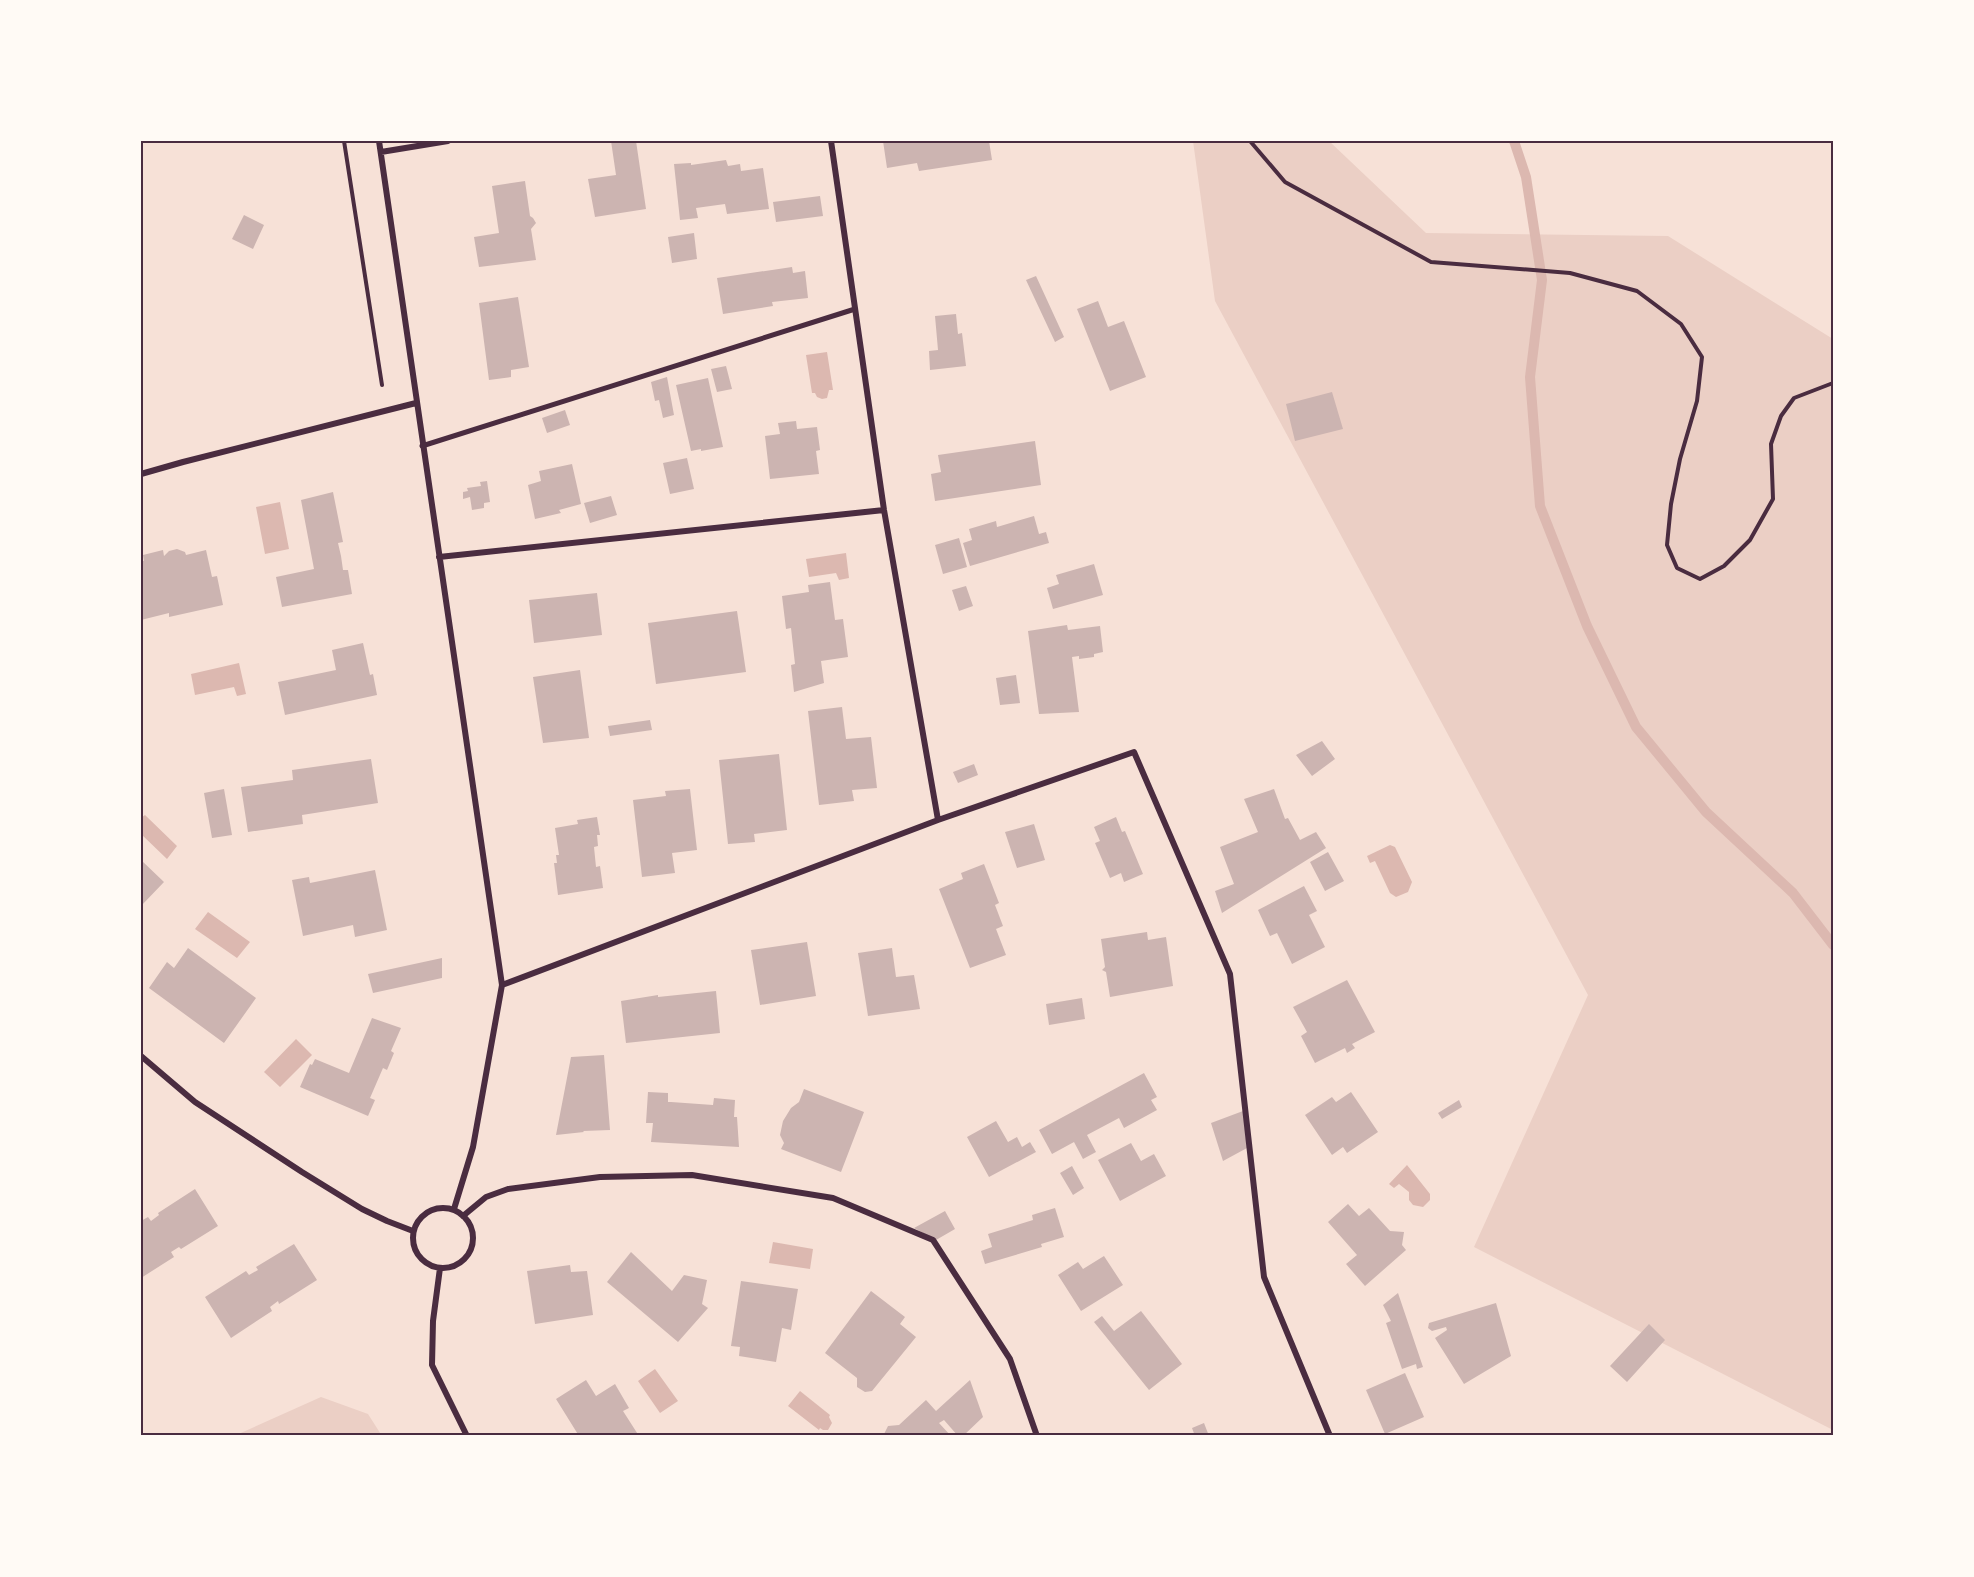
<svg xmlns="http://www.w3.org/2000/svg" width="1974" height="1577" font-family="Manrope,sans-serif">
<style>
.green{fill:#ebcfc5}
.water{fill:#dcb8b0}
.lines{fill:none;stroke-linecap:round;stroke-linejoin:round}
.stream{stroke:#dcb8b0;stroke-width:10}
.building{fill:#ccb4b1}
.path{stroke:#4a2c40;stroke-width:4}
.pedestrian{stroke:#4a2c40;stroke-width:5}
.minor{stroke:#4a2c40;stroke-width:6}
.neatline{fill:none;stroke:#4a2c40;stroke-width:2}
</style>
<rect width="100%" height="100%" fill="#f7e1d7"/>
<!-- green -->
<path class="green" d="M 1193,141 L 1329,141 L 1426,233 L 1668,236 L 1833,339 L 1833,1430 L 1474,1247 L 1588,995 L 1215,301 Z
M 321,1397 L 368,1414 L 382,1436 L 234,1436 Z"/>
<!-- water -->
<path class="water" d="M 827,352 L 833,390 L 829,390 L 827,398 L 822,399 L 817,397 L 815,393 L 812,393 L 806,355 Z
M 280,502 L 289,549 L 265,554 L 256,507 Z
M 846,553 L 849,578 L 839,580 L 836,573 L 809,577 L 806,559 Z
M 239,663 L 246,694 L 237,696 L 234,687 L 195,695 L 191,674 Z
M 145,815 L 177,846 L 167,859 L 141,834 L 141,818 Z
M 1390,845 L 1395,847 L 1412,882 L 1408,892 L 1396,897 L 1390,893 L 1375,861 L 1370,863 L 1367,856 Z
M 208,912 L 250,942 L 237,958 L 195,929 Z
M 296,1039 L 312,1055 L 280,1087 L 264,1072 Z
M 1407,1165 L 1430,1194 L 1430,1200 L 1423,1207 L 1413,1205 L 1409,1200 L 1409,1192 L 1399,1184 L 1394,1188 L 1389,1184 Z
M 773,1242 L 813,1249 L 810,1269 L 769,1263 Z
M 655,1369 L 678,1401 L 660,1413 L 638,1381 Z
M 800,1391 L 830,1415 L 829,1417 L 832,1423 L 828,1430 L 823,1430 L 820,1428 L 819,1430 L 788,1406 Z"/>
<g class="lines">
<!-- stream -->
<path class="stream" d="M 1514,141 L 1526,177 L 1542,280 L 1530,377 L 1540,506 L 1587,626 L 1636,727 L 1706,812 L 1793,893 L 1833,945"/>
</g>
<!-- building -->
<path class="building" d="M 611,141 L 636,141 L 646,209 L 595,217 L 588,179 L 616,175 Z
M 883,141 L 989,141 L 992,160 L 919,171 L 917,163 L 887,168 Z
M 726,160 L 728,166 L 740,164 L 741,171 L 763,168 L 769,209 L 727,214 L 725,204 L 696,208 L 698,218 L 680,220 L 674,164 L 691,163 L 691,165 Z
M 525,181 L 530,216 L 533,218 L 536,223 L 531,229 L 536,260 L 479,267 L 474,237 L 499,233 L 492,186 Z
M 820,196 L 823,216 L 776,222 L 773,202 Z
M 244,215 L 264,225 L 253,249 L 232,239 Z
M 694,233 L 697,259 L 672,263 L 668,237 Z
M 792,267 L 793,273 L 805,271 L 808,298 L 772,302 L 773,306 L 723,314 L 717,278 Z
M 1036,276 L 1064,337 L 1055,342 L 1026,280 Z
M 518,297 L 529,367 L 511,370 L 511,377 L 489,380 L 479,303 Z
M 1098,301 L 1108,327 L 1124,321 L 1146,377 L 1110,391 L 1077,309 Z
M 956,314 L 958,334 L 962,333 L 966,366 L 930,370 L 929,351 L 938,350 L 935,316 Z
M 726,366 L 732,389 L 717,392 L 711,369 Z
M 667,377 L 674,415 L 663,418 L 659,400 L 655,401 L 651,382 Z
M 708,378 L 723,447 L 701,451 L 701,449 L 691,451 L 676,385 Z
M 1332,392 L 1343,429 L 1295,441 L 1286,404 Z
M 565,410 L 570,425 L 547,433 L 542,418 Z
M 796,421 L 797,429 L 817,427 L 820,450 L 816,451 L 819,474 L 770,479 L 765,436 L 780,434 L 778,423 Z
M 1035,441 L 1041,485 L 935,501 L 931,474 L 941,472 L 938,455 Z
M 687,458 L 694,489 L 670,494 L 663,463 Z
M 572,464 L 581,504 L 559,510 L 561,513 L 535,519 L 528,485 L 541,481 L 539,471 Z
M 487,481 L 490,502 L 484,503 L 484,508 L 472,510 L 470,497 L 463,499 L 463,492 L 468,491 L 467,488 L 481,486 L 480,482 Z
M 333,492 L 343,542 L 338,543 L 341,556 L 343,570 L 348,570 L 352,594 L 282,607 L 276,577 L 314,569 L 301,500 Z
M 611,496 L 617,515 L 590,523 L 584,503 Z
M 1034,516 L 1039,534 L 1046,532 L 1049,543 L 970,566 L 963,543 L 972,540 L 969,529 L 996,521 L 997,527 Z
M 959,538 L 967,567 L 943,574 L 935,545 Z
M 177,549 L 185,552 L 186,555 L 206,550 L 212,577 L 217,576 L 223,605 L 169,617 L 169,613 L 141,620 L 141,560 L 144,561 L 143,555 L 163,550 L 164,556 L 169,551 Z
M 1094,564 L 1103,595 L 1053,609 L 1047,588 L 1059,584 L 1056,575 Z
M 830,582 L 835,620 L 843,619 L 848,657 L 821,661 L 824,683 L 794,692 L 791,665 L 795,664 L 791,628 L 786,629 L 782,596 L 809,592 L 808,585 Z
M 966,586 L 973,606 L 959,611 L 952,590 Z
M 597,593 L 602,635 L 534,643 L 529,600 Z
M 737,611 L 746,672 L 656,684 L 648,623 Z
M 1067,625 L 1068,630 L 1100,626 L 1103,652 L 1094,654 L 1094,657 L 1079,659 L 1079,656 L 1072,657 L 1079,712 L 1039,714 L 1028,631 Z
M 363,643 L 370,675 L 373,674 L 377,695 L 285,715 L 278,682 L 336,670 L 332,650 Z
M 580,670 L 589,738 L 543,743 L 533,677 Z
M 1016,675 L 1020,703 L 1000,705 L 996,678 Z
M 842,707 L 846,739 L 871,737 L 877,788 L 852,790 L 854,801 L 819,805 L 808,711 Z
M 650,720 L 652,730 L 610,736 L 608,726 Z
M 1322,741 L 1335,759 L 1312,776 L 1296,755 Z
M 779,754 L 787,830 L 754,834 L 755,842 L 728,844 L 719,760 Z
M 371,759 L 378,803 L 302,815 L 303,824 L 248,832 L 241,787 L 293,780 L 292,770 Z
M 974,764 L 978,775 L 958,783 L 953,772 Z
M 224,789 L 232,835 L 212,838 L 204,793 Z
M 690,789 L 697,850 L 672,853 L 675,873 L 642,877 L 633,800 L 666,796 L 665,791 Z
M 1274,789 L 1285,819 L 1288,818 L 1300,840 L 1316,832 L 1326,848 L 1222,913 L 1215,891 L 1234,884 L 1220,847 L 1258,832 L 1244,799 Z
M 597,817 L 600,835 L 597,835 L 598,846 L 594,847 L 596,867 L 600,866 L 603,888 L 558,895 L 554,863 L 557,863 L 556,855 L 559,855 L 555,828 L 578,824 L 577,820 Z
M 1116,817 L 1122,832 L 1125,831 L 1143,874 L 1124,882 L 1121,873 L 1110,878 L 1095,843 L 1100,841 L 1094,827 Z
M 1034,824 L 1045,860 L 1017,868 L 1005,832 Z
M 1328,852 L 1344,881 L 1325,891 L 1310,862 Z
M 141,860 L 164,882 L 141,906 Z
M 984,864 L 999,903 L 995,905 L 1003,926 L 996,929 L 1006,955 L 970,968 L 939,889 L 963,879 L 961,873 Z
M 375,870 L 387,930 L 355,937 L 353,925 L 303,936 L 292,880 L 309,877 L 310,883 Z
M 1304,886 L 1317,911 L 1309,915 L 1325,947 L 1292,964 L 1277,933 L 1270,936 L 1258,910 Z
M 1147,932 L 1148,940 L 1166,937 L 1173,986 L 1110,997 L 1106,972 L 1102,970 L 1105,967 L 1101,939 Z
M 807,942 L 816,996 L 760,1005 L 751,950 Z
M 188,948 L 256,998 L 224,1043 L 149,988 L 167,962 L 174,968 Z
M 892,948 L 896,977 L 914,975 L 920,1009 L 868,1016 L 858,953 Z
M 442,958 L 442,978 L 373,993 L 368,974 Z
M 1347,980 L 1375,1032 L 1352,1044 L 1355,1048 L 1347,1053 L 1345,1048 L 1315,1063 L 1301,1036 L 1307,1032 L 1293,1007 Z
M 716,991 L 720,1033 L 626,1043 L 621,1001 L 658,995 L 658,997 Z
M 1082,998 L 1085,1019 L 1049,1025 L 1046,1004 Z
M 372,1018 L 401,1028 L 391,1051 L 394,1053 L 387,1070 L 383,1068 L 370,1098 L 375,1100 L 368,1116 L 300,1087 L 310,1064 L 312,1065 L 315,1059 L 349,1073 Z
M 604,1055 L 610,1130 L 583,1131 L 584,1132 L 556,1135 L 571,1057 Z
M 1144,1073 L 1157,1097 L 1151,1100 L 1157,1110 L 1124,1128 L 1119,1118 L 1087,1135 L 1096,1152 L 1083,1159 L 1074,1142 L 1052,1154 L 1039,1130 Z
M 804,1089 L 864,1112 L 841,1172 L 781,1149 L 784,1143 L 780,1135 L 783,1121 L 791,1108 L 799,1102 Z
M 648,1092 L 668,1093 L 668,1102 L 671,1102 L 713,1105 L 714,1098 L 735,1100 L 734,1117 L 737,1117 L 739,1147 L 651,1142 L 653,1123 L 646,1123 Z
M 1351,1092 L 1378,1132 L 1347,1153 L 1343,1147 L 1332,1155 L 1305,1115 L 1332,1097 L 1336,1102 Z
M 1459,1100 L 1462,1107 L 1442,1119 L 1438,1113 Z
M 1243,1111 L 1247,1148 L 1223,1161 L 1211,1123 Z
M 996,1121 L 1008,1142 L 1017,1137 L 1022,1147 L 1030,1142 L 1036,1152 L 989,1177 L 967,1137 Z
M 1131,1143 L 1141,1161 L 1154,1154 L 1166,1176 L 1120,1201 L 1098,1160 Z
M 1072,1166 L 1084,1188 L 1073,1195 L 1060,1173 Z
M 195,1189 L 218,1226 L 181,1249 L 179,1247 L 171,1252 L 174,1257 L 141,1278 L 141,1221 L 148,1217 L 151,1221 L 159,1215 L 158,1213 Z
M 1348,1204 L 1359,1216 L 1369,1208 L 1390,1231 L 1404,1232 L 1402,1245 L 1406,1250 L 1365,1286 L 1346,1264 L 1357,1255 L 1328,1222 Z
M 1055,1208 L 1064,1237 L 1041,1244 L 1042,1247 L 985,1264 L 981,1251 L 992,1247 L 988,1234 L 1033,1220 L 1032,1215 Z
M 945,1211 L 955,1229 L 936,1240 L 914,1228 Z
M 294,1244 L 317,1280 L 279,1304 L 278,1301 L 270,1307 L 272,1311 L 231,1338 L 205,1297 L 246,1271 L 249,1275 L 258,1270 L 256,1267 Z
M 631,1252 L 672,1291 L 684,1275 L 707,1280 L 702,1304 L 708,1308 L 678,1342 L 607,1282 Z
M 1104,1256 L 1123,1285 L 1081,1311 L 1058,1275 L 1078,1262 L 1083,1269 Z
M 570,1265 L 571,1272 L 587,1271 L 593,1315 L 535,1324 L 527,1271 Z
M 741,1281 L 798,1289 L 791,1330 L 782,1328 L 776,1362 L 739,1356 L 740,1347 L 731,1346 Z
M 871,1291 L 905,1317 L 900,1324 L 916,1337 L 872,1391 L 865,1392 L 857,1387 L 857,1378 L 825,1353 Z
M 1398,1293 L 1423,1367 L 1417,1369 L 1416,1364 L 1402,1369 L 1386,1323 L 1391,1321 L 1383,1305 Z
M 1496,1303 L 1511,1356 L 1464,1384 L 1435,1338 L 1447,1330 L 1446,1327 L 1432,1331 L 1428,1328 L 1429,1323 Z
M 1141,1311 L 1182,1364 L 1149,1390 L 1094,1322 L 1102,1316 L 1114,1331 Z
M 1649,1324 L 1665,1340 L 1627,1382 L 1610,1366 Z
M 1405,1373 L 1424,1417 L 1385,1434 L 1366,1390 Z
M 586,1380 L 596,1396 L 615,1384 L 629,1408 L 623,1411 L 639,1436 L 579,1436 L 556,1399 Z
M 970,1380 L 983,1417 L 963,1436 L 958,1436 L 944,1420 L 939,1423 L 951,1436 L 883,1436 L 888,1426 L 899,1425 L 926,1400 L 936,1411 Z
M 1204,1423 L 1209,1436 L 1195,1436 L 1192,1428 Z"/>
<g class="lines">
<!-- path -->
<path class="path" d="M 344,141 L 382,385
M 1250,141 L 1285,182 L 1431,262 L 1570,273 L 1637,291 L 1681,324 L 1702,357 L 1697,401 L 1680,459 L 1671,504 L 1667,545 L 1677,568 L 1700,579 L 1724,566 L 1750,540 L 1773,499 L 1771,444 L 1781,416 L 1794,398 L 1833,383"/>
<!-- pedestrian -->
<path class="pedestrian" d="M 422,446 L 855,309"/>
<!-- minor -->
<path class="minor" d="M 379,141 L 502,985 L 473,1147 L 454,1209
M 831,141 L 884,510 L 938,820
M 381,152 L 448,141
M 141,474 L 183,462 L 416,403
M 439,557 L 884,510
M 502,985 L 938,820 L 1134,752 L 1230,974 L 1264,1277 L 1330,1436
M 141,1056 L 195,1102 L 302,1172 L 362,1209 L 387,1221 L 413,1231
M413 1238a30 30 0 1 1 60 0a30 30 0 1 1-60 0Z
M 463,1216 L 486,1197 L 508,1189 L 600,1177 L 692,1175 L 833,1198 L 933,1240 L 1010,1359 L 1037,1436
M 440,1268 L 433,1321 L 432,1365 L 467,1436"/>
</g>
<!-- border -->
<rect width="1974" height="1577" fill="none" stroke="#fffaf5" stroke-width="285"/>
<rect x="142" y="142" width="1690" height="1292" class="neatline"/>
</svg>
